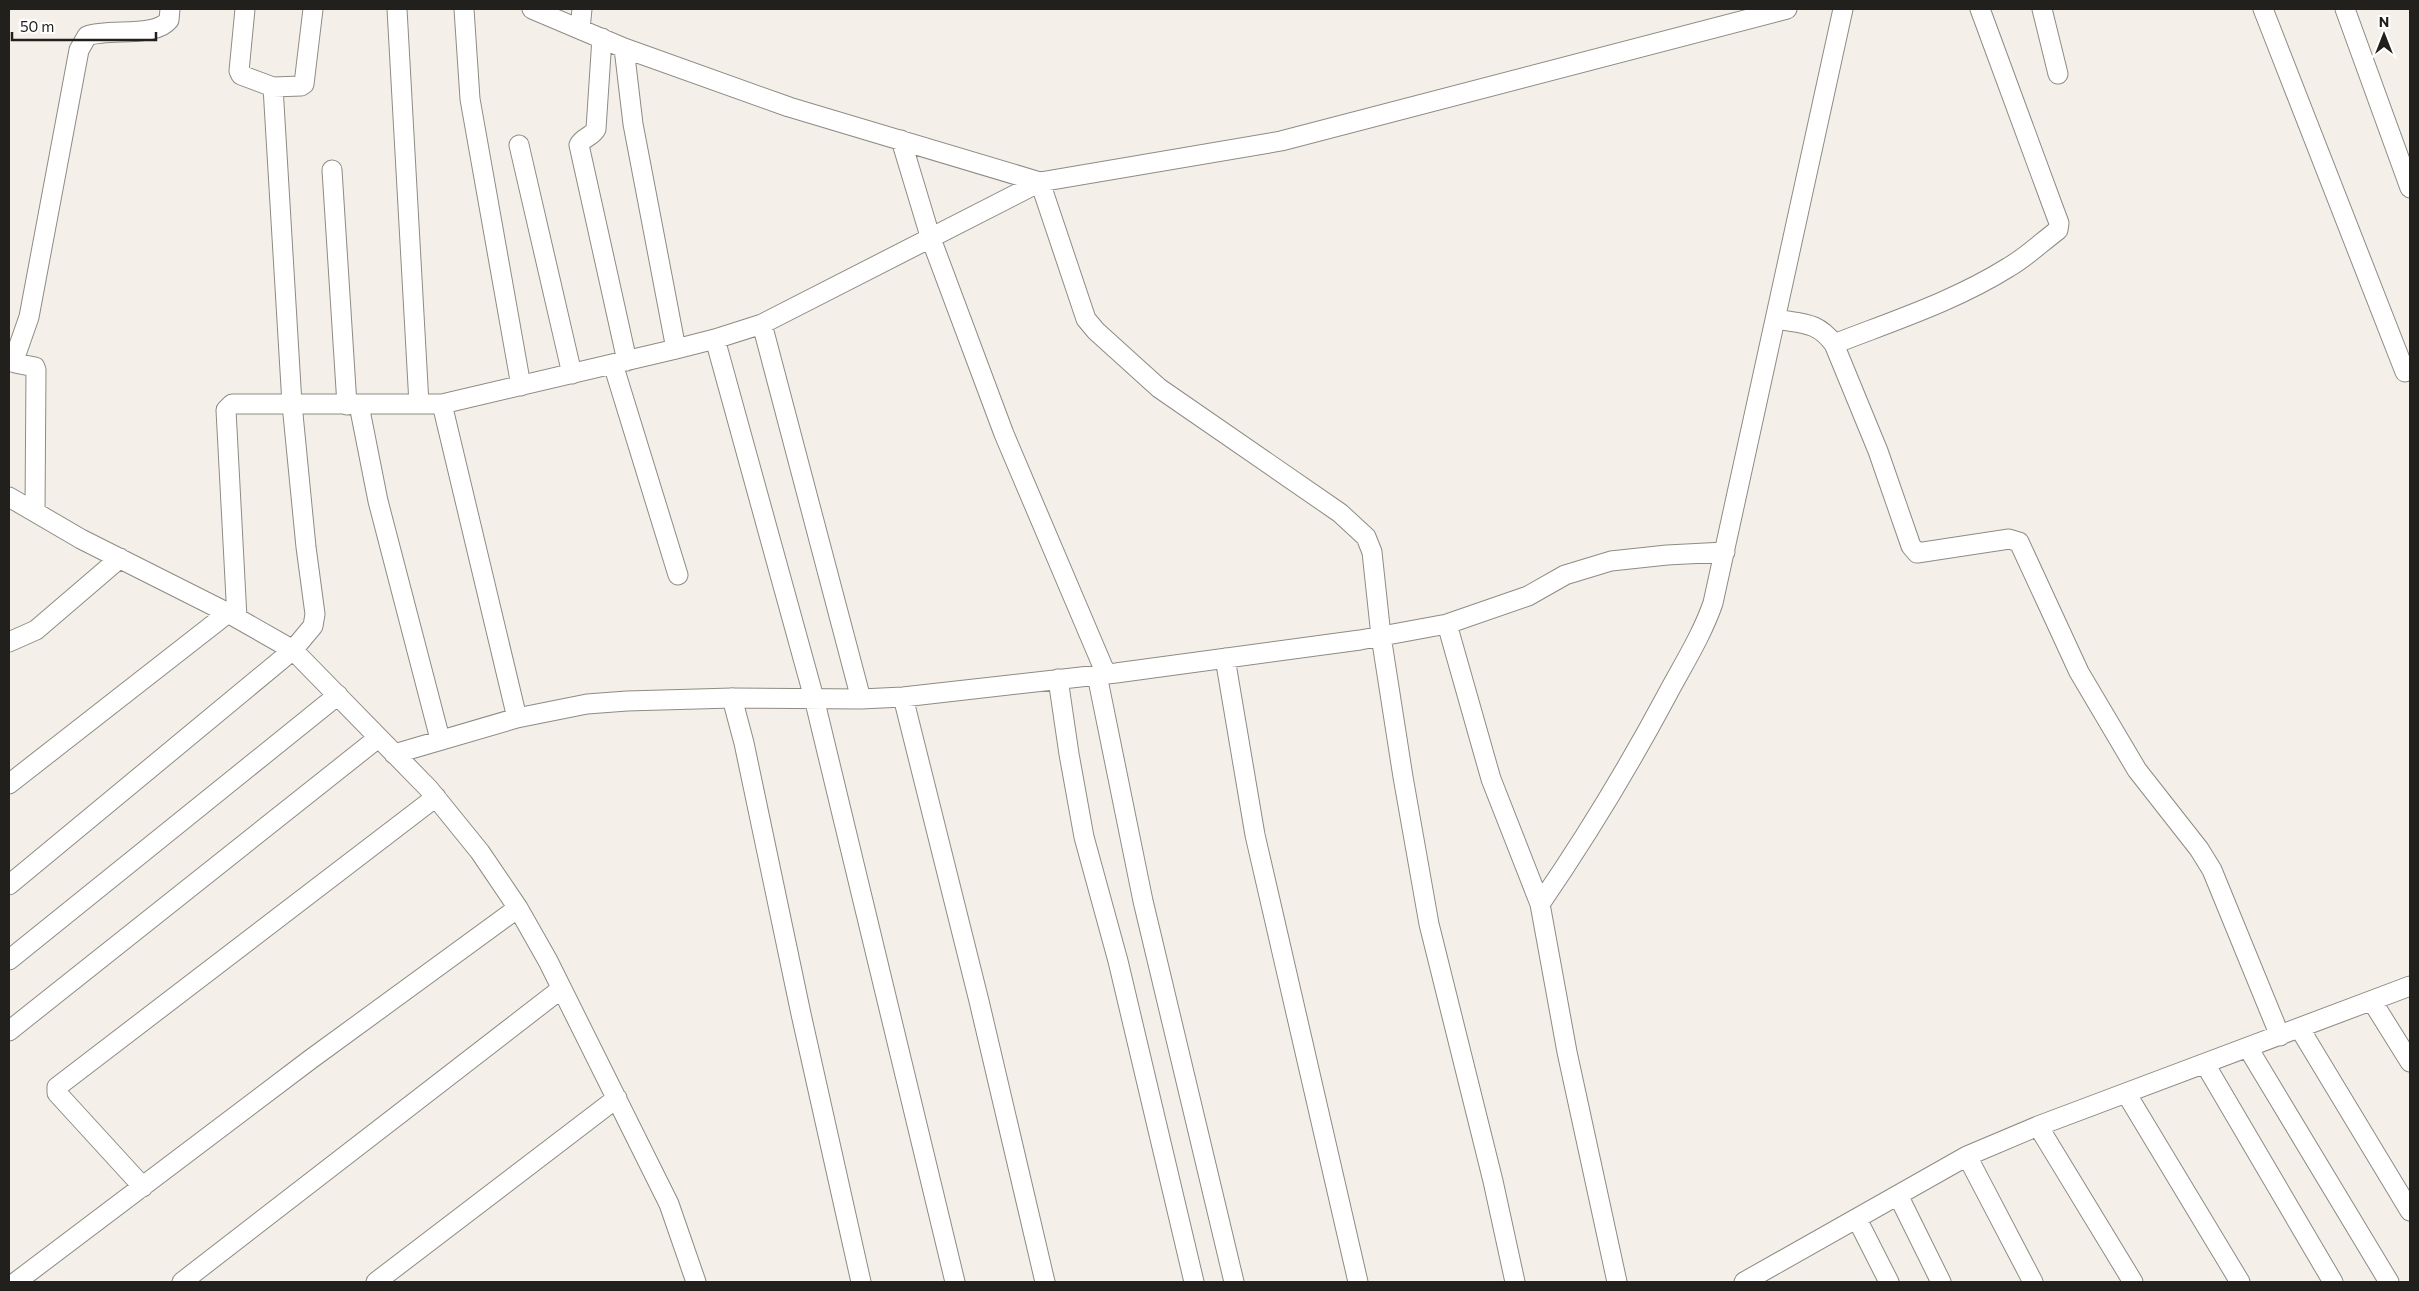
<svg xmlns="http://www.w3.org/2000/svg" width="2419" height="1291" font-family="Commissioner,sans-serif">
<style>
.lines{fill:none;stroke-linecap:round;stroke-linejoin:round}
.minor-casing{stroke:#8e8b84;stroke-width:21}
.minor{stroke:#fff;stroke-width:19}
</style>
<rect width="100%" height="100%" fill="#f4f0e9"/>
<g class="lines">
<!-- minor casing -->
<g class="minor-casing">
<path id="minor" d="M 245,9 L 239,71 L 241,75 L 273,87
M 397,9 L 419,404
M 464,9 L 470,99 L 521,386
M 532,9 L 624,48 L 789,107 L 1040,182 L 1086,319 L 1096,331 L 1159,388 L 1340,513 L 1366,537 L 1372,552 L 1381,636 L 1403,777 L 1429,924 L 1493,1181 L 1515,1282
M 2042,9 L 2058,74
M 2263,9 L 2405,372
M 2345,9 L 2410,188
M 580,29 L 582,9
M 602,38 L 596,129 C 592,137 583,137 579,145 L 627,361
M 624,48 L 633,124 L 676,349
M 901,140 L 930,236 L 1004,434 L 1106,674
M 519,145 L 572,374
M 332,170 L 347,405
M 1776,319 C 1802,324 1817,321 1834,344 L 1878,451 L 1911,546 L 1917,553 L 2009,539 L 2019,542 L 2079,672 L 2137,770 L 2199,849 L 2212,870 L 2280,1036
M 762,324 L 861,699
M 715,339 L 814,698 L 955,1282
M 1834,344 C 1893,321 1955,301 2009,267 C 2026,257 2042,242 2058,230 L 2059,223 L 2053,207 L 1980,9
M 613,364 L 678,575
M 442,404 L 517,718
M 359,405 L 378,501 L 440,739
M 9,497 L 81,539 L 228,613 L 293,650 L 429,789 L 480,852 L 518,908 L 548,961 L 669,1204 L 696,1282
M 35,512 L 36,370 L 35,367 L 15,363 L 14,360 L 29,317 L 79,50 L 87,36 C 110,28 155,38 169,20 L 170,9
M 237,618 L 226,410 L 232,404 L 442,404 L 676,349 L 715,339 L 762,324 L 1040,182 L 1281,141 L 1787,9
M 1447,624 L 1491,779 L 1540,904
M 9,642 L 36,630 L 120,558
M 1225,658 L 1255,835 L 1358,1282
M 1097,675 L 1143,901 L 1234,1282
M 1058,679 L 1069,754 L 1084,837 L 1118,961 L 1194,1282
M 903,697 L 979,1001 L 1045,1282
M 732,698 L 744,743 L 801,1014 L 861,1282
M 394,754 L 517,718 L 587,704 L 627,701 L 732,698 L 861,699 L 903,697 L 1116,673 L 1360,640 L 1447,624 L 1528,596 L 1565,575 L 1611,561 L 1667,555 L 1725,552
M 9,784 L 228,613
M 9,885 L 293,650 L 313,626 L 315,614 L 306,547 L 292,404 L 273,87 L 301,86 L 304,84 L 313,9
M 9,960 L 338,695
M 2372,1001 L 2410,1062
M 2300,1029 L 2410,1211
M 9,1031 L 378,738
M 2248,1048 L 2389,1282
M 2205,1064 L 2333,1282
M 2126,1093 L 2240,1282
M 2038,1126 L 2133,1282
M 1967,1156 L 2033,1282
M 143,1187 L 57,1093 L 57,1087 L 436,797
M 1898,1195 L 1941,1282
M 1857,1219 L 1889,1282
M 16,1282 L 311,1059 L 518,908
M 182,1282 L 561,989
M 376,1282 L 617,1098
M 1617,1282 L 1567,1052 L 1540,904 C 1586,837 1629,766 1667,695 C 1683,665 1702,635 1713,603 L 1843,9
M 1744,1282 L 1967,1156 L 2038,1126 L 2410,986"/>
</g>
<!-- minor -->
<use href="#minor" class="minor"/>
</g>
<!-- border -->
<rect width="2419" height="1291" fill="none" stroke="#21201d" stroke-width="20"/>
<!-- north arrow -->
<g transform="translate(2384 35)" stroke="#ffffff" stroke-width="4" paint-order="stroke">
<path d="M0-4L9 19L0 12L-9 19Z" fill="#21201d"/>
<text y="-8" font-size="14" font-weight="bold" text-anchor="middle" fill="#21201d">N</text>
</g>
<!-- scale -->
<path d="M12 32v8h144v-8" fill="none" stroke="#21201d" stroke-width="2.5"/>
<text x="20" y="32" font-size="15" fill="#21201d" stroke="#ffffff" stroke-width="4" paint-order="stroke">50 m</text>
</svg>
